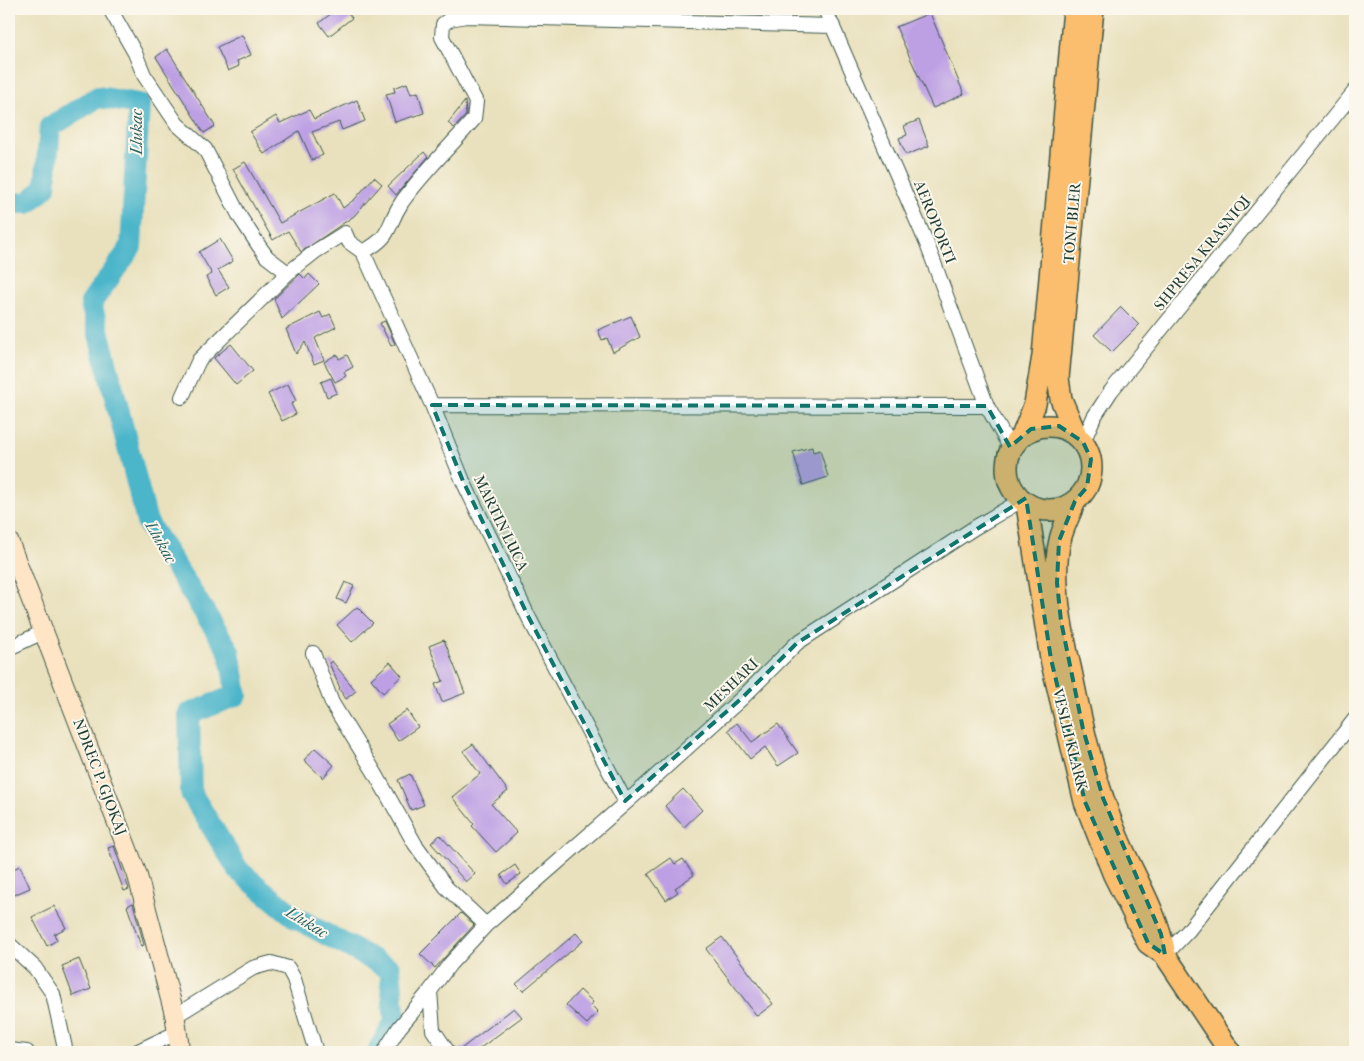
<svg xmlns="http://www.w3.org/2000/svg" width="1364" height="1061" font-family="'IM FELL French Canon',serif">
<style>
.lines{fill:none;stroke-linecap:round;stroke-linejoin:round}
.river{stroke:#4cb5ca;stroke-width:22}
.building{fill:#bda0e4}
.street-casing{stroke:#3d5649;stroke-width:16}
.secondary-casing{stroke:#3d5649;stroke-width:21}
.primary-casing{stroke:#3d5649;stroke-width:24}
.street{stroke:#fff;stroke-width:14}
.secondary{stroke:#fde5c5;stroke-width:19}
.primary{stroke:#fabe6e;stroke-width:21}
.marked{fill:#0f766e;fill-opacity:0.2;stroke:#0f766e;stroke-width:4;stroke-dasharray:10 6;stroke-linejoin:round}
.labels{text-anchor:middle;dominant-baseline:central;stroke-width:4;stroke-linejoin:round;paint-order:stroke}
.street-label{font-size:15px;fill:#1f3d34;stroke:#fbf7ec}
.water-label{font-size:16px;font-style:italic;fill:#2c6161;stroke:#fbf7ec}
</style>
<rect width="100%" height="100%" fill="#fbf7ec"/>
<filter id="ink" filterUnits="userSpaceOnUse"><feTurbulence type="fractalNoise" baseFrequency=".02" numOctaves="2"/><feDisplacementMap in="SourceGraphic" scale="10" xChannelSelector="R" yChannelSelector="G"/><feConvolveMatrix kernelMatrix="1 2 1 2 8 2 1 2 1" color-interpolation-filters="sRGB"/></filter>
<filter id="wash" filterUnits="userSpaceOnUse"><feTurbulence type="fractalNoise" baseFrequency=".0096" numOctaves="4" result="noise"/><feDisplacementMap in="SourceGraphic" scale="20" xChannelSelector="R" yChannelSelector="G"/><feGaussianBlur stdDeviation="1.12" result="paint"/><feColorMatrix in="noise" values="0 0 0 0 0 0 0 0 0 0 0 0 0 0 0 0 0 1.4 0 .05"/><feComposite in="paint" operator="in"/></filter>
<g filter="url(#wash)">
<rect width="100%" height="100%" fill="#e9e1bd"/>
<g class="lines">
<!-- river -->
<path class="river" d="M 9,203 L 28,203 L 45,187 L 50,127 L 98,97 L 139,104 L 131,247 L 91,303 L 147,522 L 229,651 L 237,695 L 189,714 L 191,793 L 239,871 L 296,918 L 390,969 L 395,1022 L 379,1049"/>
</g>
<g id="blocks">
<!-- building -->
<path class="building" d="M 337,9 L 345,9 L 352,18 L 329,36 L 319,23 Z
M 930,13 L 964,94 L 933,108 L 896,27 Z
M 242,35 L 251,55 L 237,61 L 239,66 L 228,71 L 217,47 Z
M 167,49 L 215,126 L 204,133 L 156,57 Z
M 407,83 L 411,94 L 418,92 L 424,113 L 395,122 L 386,94 L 395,92 L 394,88 Z
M 357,100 L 365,121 L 342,130 L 339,122 L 312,132 L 323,155 L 312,160 L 299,131 L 264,154 L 250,132 L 276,116 L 280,123 L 309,110 L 314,119 Z
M 465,101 L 466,115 L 454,128 L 448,123 Z
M 919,120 L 929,146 L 906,155 L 899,138 L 907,135 L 904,126 Z
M 424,152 L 428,157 L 396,195 L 388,186 Z
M 245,162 L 280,223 L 335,193 L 343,208 L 355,199 L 374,177 L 382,184 L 354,216 L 301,252 L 288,231 L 273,240 L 233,169 Z
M 220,239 L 233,261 L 218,270 L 229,287 L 216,295 L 206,277 L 212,274 L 199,252 Z
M 300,274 L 305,279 L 309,274 L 319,284 L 282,319 L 274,299 Z
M 1121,307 L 1139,325 L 1112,352 L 1094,335 Z
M 320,312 L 323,318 L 330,314 L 336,327 L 315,338 L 324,360 L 314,364 L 305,342 L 296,354 L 286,329 Z
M 631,316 L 640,337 L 613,352 L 607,338 L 602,340 L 598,330 Z
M 385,321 L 395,344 L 391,346 L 380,323 Z
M 231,344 L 253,371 L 236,385 L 214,358 Z
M 337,354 L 339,359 L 347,355 L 353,367 L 344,372 L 346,376 L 335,382 L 324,362 Z
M 331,378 L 337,393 L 327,397 L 321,382 Z
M 288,384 L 296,401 L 291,404 L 296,414 L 282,421 L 268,394 Z
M 812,447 L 813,452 L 820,450 L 828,477 L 803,485 L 793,452 Z
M 345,582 L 354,586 L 346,603 L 337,599 Z
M 357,607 L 373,623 L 352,642 L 337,625 Z
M 444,640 L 465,693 L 442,702 L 435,684 L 443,681 L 429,646 Z
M 332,661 L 356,691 L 346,699 L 339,689 L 340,688 L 329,663 Z
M 390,662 L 402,676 L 383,693 L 371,679 Z
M 407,710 L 418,727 L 398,741 L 387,724 Z
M 737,723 L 752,742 L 778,724 L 798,753 L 778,766 L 765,747 L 750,759 L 728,730 Z
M 473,744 L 508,791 L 491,804 L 517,833 L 496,852 L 472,826 L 474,824 L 452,797 L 480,774 L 463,751 Z
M 315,748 L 334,765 L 323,778 L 304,760 Z
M 410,774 L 424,805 L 411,810 L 398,780 Z
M 683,789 L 702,810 L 684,827 L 665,806 Z
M 440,835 L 475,874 L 466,882 L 431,843 Z
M 114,846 L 129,889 L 124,891 L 108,848 Z
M 671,858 L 675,864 L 683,859 L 694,875 L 675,888 L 678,892 L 666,900 L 648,874 Z
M 515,865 L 521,874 L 507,884 L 501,875 Z
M 20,866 L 30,888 L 9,897 L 9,871 Z
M 133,903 L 144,945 L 141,946 L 127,906 Z
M 54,906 L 66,928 L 54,934 L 57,940 L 47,946 L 32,917 Z
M 461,913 L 474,925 L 435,968 L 420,954 Z
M 576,933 L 583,941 L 523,991 L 516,984 Z
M 722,937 L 773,1004 L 757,1016 L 706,949 Z
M 79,959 L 91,989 L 73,996 L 62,966 Z
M 580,990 L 593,1002 L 591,1005 L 598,1012 L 587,1024 L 566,1005 Z
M 514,1008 L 522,1017 L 475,1052 L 457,1052 Z"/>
</g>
</g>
<g filter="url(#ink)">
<use href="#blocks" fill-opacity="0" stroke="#3d5649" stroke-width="1"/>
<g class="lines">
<!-- street casing -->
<g class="street-casing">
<path id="street" d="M 110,9 L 135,53 L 144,75 L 177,124 L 205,149 L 240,217 L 259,246 L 267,257 L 288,273 L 316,251 L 345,233 L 349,242 L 363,252
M 825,9 L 927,244 L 987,406 L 1011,449
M 363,252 C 394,235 385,228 402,202 C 423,172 451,146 474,119 L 476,102 L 442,37 L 443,24 L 450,19 L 466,16 L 833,26
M 363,252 L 432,405 L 463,481 L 529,618 L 625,801
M 182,397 L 199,360 L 288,273
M 432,405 L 987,406
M 1083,442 L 1094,417 L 1111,391 L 1355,91
M 9,648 L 43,632
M 313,653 L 332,703 L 375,773 L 415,844 L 446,887 L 486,925
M 9,944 L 35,968 L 53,994 L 66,1052
M 1165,955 L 1188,931 L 1355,719
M 175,1016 L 253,968 L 271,963 L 288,968 L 294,979 L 316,1052
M 9,1050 L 27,1052
M 136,1052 L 178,1032
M 384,1052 L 399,1028 L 430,991
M 448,1052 L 433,1030 L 430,991 L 450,964 L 486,925 L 646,785 L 742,698 L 797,643 L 974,528 L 1022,500"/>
</g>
<!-- secondary casing -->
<g class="secondary-casing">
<path id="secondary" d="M 9,542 L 137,874 L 175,1016 L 180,1052"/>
</g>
<!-- primary casing -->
<g class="primary-casing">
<path id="primary" d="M1007 468a42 42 0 1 1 84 0a42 42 0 1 1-84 0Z
M 1023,434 L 1035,404 L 1043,356 L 1074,9
M 1076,435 L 1061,399 L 1058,378 L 1093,9
M 1075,501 C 1070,514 1063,527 1060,540 C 1051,579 1062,632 1071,671 C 1082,727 1095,783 1117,836 C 1133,875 1158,913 1165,955
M 1027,505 L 1051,659 L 1085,802 L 1114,875 L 1148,943 L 1165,955 L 1230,1052"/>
</g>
<!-- street -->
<use href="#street" class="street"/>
<!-- secondary -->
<use href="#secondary" class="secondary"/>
<!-- primary -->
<use href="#primary" class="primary"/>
</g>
</g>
<!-- marked area -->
<path class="marked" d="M 432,405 L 987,406 L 1010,447 L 1031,429 L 1059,426 L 1083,442 L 1091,459 L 1087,487 L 1075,501 L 1059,541 L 1057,583 L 1061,621 L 1083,729 L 1103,798 L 1161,934 L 1165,955 L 1148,943 L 1085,802 L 1051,659 L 1026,498 L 797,643 L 742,698 L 625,801 L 529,618 L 463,481 Z"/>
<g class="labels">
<!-- street labels -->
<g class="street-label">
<text transform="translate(935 222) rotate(68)">AEROPORTI</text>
<text transform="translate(1072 223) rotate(-85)">TONI BLER</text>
<text transform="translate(1202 253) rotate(-51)">SHPRESA KRASNIQI</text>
<text transform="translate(501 523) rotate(64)">MARTIN LUCA</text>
<text transform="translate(731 685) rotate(-44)">MESHARI</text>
<text transform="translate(1070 740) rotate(76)">VESLLI KLARK</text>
<text transform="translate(100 777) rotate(69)">NDREC P. GJOKAJ</text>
</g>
<!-- water labels -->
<g class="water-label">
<text transform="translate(136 132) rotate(-90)">Llukac</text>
<text transform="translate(161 542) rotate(60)">Llukac</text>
<text transform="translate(307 922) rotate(32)">Llukac</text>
</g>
</g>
<!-- margin -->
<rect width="1364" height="1061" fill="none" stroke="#fbf7ec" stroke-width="30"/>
</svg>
